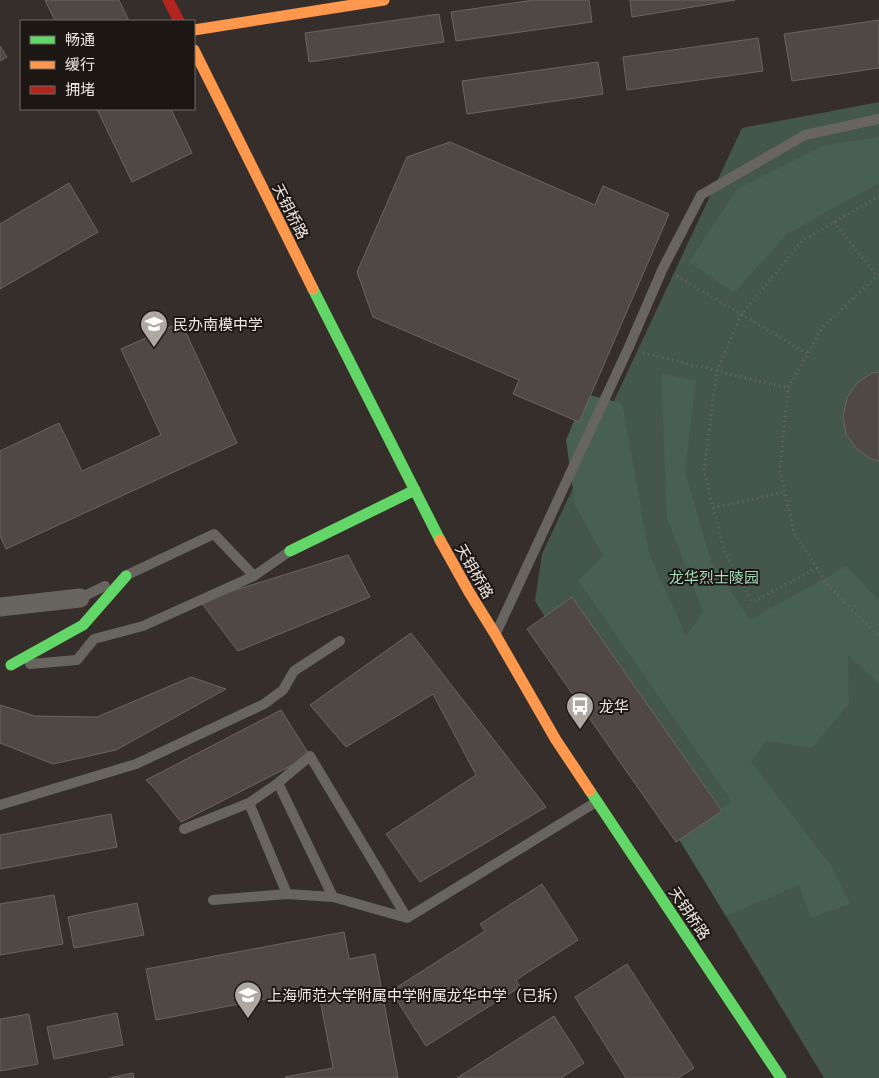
<svg xmlns="http://www.w3.org/2000/svg" width="879" height="1078" font-family="'Exo 2','Noto Sans SC',sans-serif">
<style>
.green{fill:#44574c}
.forest{fill:#485f53}
.building{fill:#504844;stroke:#6b6562}
.lines{fill:none;stroke-linecap:round;stroke-linejoin:round}
.path{stroke:#6c6764;stroke-width:3;stroke-dasharray:1 4;stroke-linecap:butt}
.lane{stroke:#686460;stroke-width:10}
.street{stroke:#686460;stroke-width:19}
.fast{stroke:#63d668;stroke-width:11}
.slow{stroke:#ff974d;stroke-width:11}
.jam{stroke:#b3261e;stroke-width:11}
.labels{text-anchor:middle;dominant-baseline:central;stroke-width:4;stroke-linejoin:round;paint-order:stroke}
.street-label{font-size:15px;fill:#f0e8e3;stroke:#1c1713}
.poi-label{font-size:15px;fill:#f0e8e3;stroke:#1c1713;text-anchor:start}
.park-label{font-size:15px;fill:#a5ddc1;stroke:#1c1713}
</style>
<rect width="100%" height="100%" fill="#352e2a"/>
<!-- green -->
<path class="green" d="M 879,102 L 879,1078 L 824,1078 L 535,601 L 542,554 L 742,128 Z"/>
<!-- forest -->
<path class="forest" d="M 879,137 L 879,183 L 787,234 L 734,293 L 689,262 L 737,189 L 825,145 Z
M 661,373 L 696,381 L 685,472 L 711,561 L 750,620 L 847,566 L 879,601 L 879,684 L 848,655 L 849,704 L 812,748 L 766,741 L 751,762 L 832,867 L 850,904 L 811,918 L 799,885 L 726,916 L 675,833 L 732,802 L 578,580 L 603,556 L 575,505 L 566,440 L 585,394 L 622,403 L 649,553 L 686,636 L 703,612 L 667,518 Z"/>
<!-- building -->
<path class="building" d="M 45,0 L 119,0 L 129,21 L 55,21 Z
M 534,0 L 589,0 L 592,22 L 456,41 L 451,12 Z
M 630,0 L 735,0 L 632,17 Z
M 439,14 L 444,42 L 309,62 L 305,33 Z
M 879,20 L 879,68 L 792,81 L 784,34 Z
M 758,38 L 763,71 L 627,90 L 623,57 Z
M 0,46 L 7,57 L 0,61 Z
M 598,62 L 603,94 L 467,114 L 462,81 Z
M 97,109 L 171,109 L 192,153 L 132,182 Z
M 450,142 L 595,205 L 603,186 L 669,214 L 579,422 L 513,394 L 519,380 L 373,317 L 357,272 L 407,157 Z
M 69,183 L 98,232 L 0,289 L 0,224 Z
M 181,322 L 237,443 L 6,549 L 0,536 L 0,451 L 59,423 L 82,471 L 161,435 L 121,349 Z
M 879,372 L 879,461 L 871,459 L 857,449 L 846,434 L 843,416 L 847,398 L 857,383 L 872,373 Z
M 348,555 L 370,597 L 238,651 L 200,601 Z
M 572,597 L 722,811 L 676,842 L 527,629 Z
M 411,633 L 546,807 L 420,882 L 386,834 L 476,775 L 433,694 L 346,747 L 310,705 Z
M 191,677 L 226,689 L 116,750 L 53,764 L 0,743 L 0,705 L 35,716 L 97,717 Z
M 281,710 L 310,756 L 181,822 L 154,788 L 146,780 Z
M 111,814 L 117,847 L 0,869 L 0,835 Z
M 542,884 L 578,940 L 516,980 L 520,987 L 426,1046 L 391,991 L 485,931 L 480,924 Z
M 54,895 L 63,944 L 0,955 L 0,904 Z
M 137,903 L 144,935 L 74,948 L 68,917 Z
M 344,932 L 349,959 L 375,954 L 398,1078 L 286,1078 L 285,1077 L 333,1068 L 318,989 L 156,1020 L 146,969 Z
M 627,964 L 694,1068 L 678,1078 L 626,1078 L 575,997 Z
M 117,1013 L 123,1045 L 54,1059 L 47,1027 Z
M 29,1014 L 38,1064 L 0,1071 L 0,1019 Z
M 554,1016 L 584,1063 L 561,1078 L 457,1078 Z
M 133,1073 L 134,1078 L 109,1078 Z"/>
<g class="lines">
<!-- path -->
<path class="path" d="M 834,222 L 877,276
M 879,275 L 877,276 L 822,328 L 788,388 L 780,470 L 794,533 L 829,586 L 879,637
M 677,276 L 808,354
M 643,353 L 788,388
M 713,508 L 785,492
M 817,568 L 752,602 L 724,550 L 713,508 L 704,470 L 717,371 L 741,315 L 802,241 L 879,196"/>
<!-- lane -->
<path class="lane" d="M 127,575 L 214,534 L 254,576
M 80,598 L 105,586
M 497,631 L 628,349 L 663,268 L 701,195 L 805,135 L 879,119
M 30,664 L 77,660 L 94,639 L 143,626 L 254,576 L 290,551
M 278,783 L 333,897
M 249,803 L 278,783 L 310,756 L 407,918
M 0,805 L 136,764 L 264,704 L 283,690 L 294,671 L 340,641
M 184,829 L 249,803 L 287,894
M 213,900 L 287,894 L 333,897 L 407,918 L 596,802"/>
<!-- street -->
<path class="street" d="M 0,607 L 80,598"/>
<!-- fast -->
<path class="fast" d="M 313,289 L 440,540
M 290,551 L 415,490
M 11,665 L 83,625 L 126,576
M 590,791 L 781,1078"/>
<!-- slow -->
<path class="slow" d="M 194,30 L 384,0
M 194,50 L 313,289
M 440,540 L 469,592 L 495,634 L 556,740 L 590,791"/>
<!-- jam -->
<path class="jam" d="M 168,0 L 179,21"/>
</g>
<!-- icons -->
<defs>
<g id="school-pin" transform="scale(1.4375)"><path d="M0 17L-7.5 6A9.5 9.5 0 1 1 7.5 6Z" fill="#afa7a2" stroke="#1c1713"/><path d="M0-5L7-2L0 1L-7-2ZM-4 1L0 2.5L4 1V4Q0 6-4 4Z" fill="#fff"/></g>
<g id="bus-pin" transform="scale(1.4375)"><path d="M0 17L-7.5 6A9.5 9.5 0 1 1 7.5 6Z" fill="#afa7a2" stroke="#1c1713"/><path d="M-5-6H5V4H4V6H2V4H-2V6H-4V4H-5ZM-3.5-4V0h7V-4ZM-3.5 1.2v1.5H-2V1.2ZM2 1.2v1.5H3.5V1.2Z" fill="#fff"/></g>
</defs>
<g fill-rule="evenodd">
<use href="#school-pin" x="154" y="324"/>
<use href="#bus-pin" x="580" y="706"/>
<use href="#school-pin" x="248" y="995"/>
</g>
<g class="labels">
<!-- street labels -->
<g class="street-label">
<text transform="translate(291 211) rotate(63)">天钥桥路</text>
<text transform="translate(475 571) rotate(60)">天钥桥路</text>
<text transform="translate(690 913) rotate(56)">天钥桥路</text>
</g>
<!-- poi labels -->
<g class="poi-label">
<text x="173" y="324">民办南模中学</text>
<text x="599" y="706">龙华</text>
<text x="267" y="995">上海师范大学附属中学附属龙华中学（已拆）</text>
</g>
<!-- park labels -->
<g class="park-label">
<text x="714" y="577">龙华烈士陵园</text>
</g>
</g>
<!-- legend -->
<rect x="20" y="20" width="175" height="90" fill="#1c1713" stroke="#716b66"/>
<rect x="30" y="36" width="25" height="8" fill="#63d668" stroke="#716b66"/>
<text x="65" y="45" font-size="15" fill="#f0e8e3">畅通</text>
<rect x="30" y="61" width="25" height="8" fill="#ff974d" stroke="#716b66"/>
<text x="65" y="70" font-size="15" fill="#f0e8e3">缓行</text>
<rect x="30" y="86" width="25" height="8" fill="#b3261e" stroke="#716b66"/>
<text x="65" y="95" font-size="15" fill="#f0e8e3">拥堵</text>
</svg>
